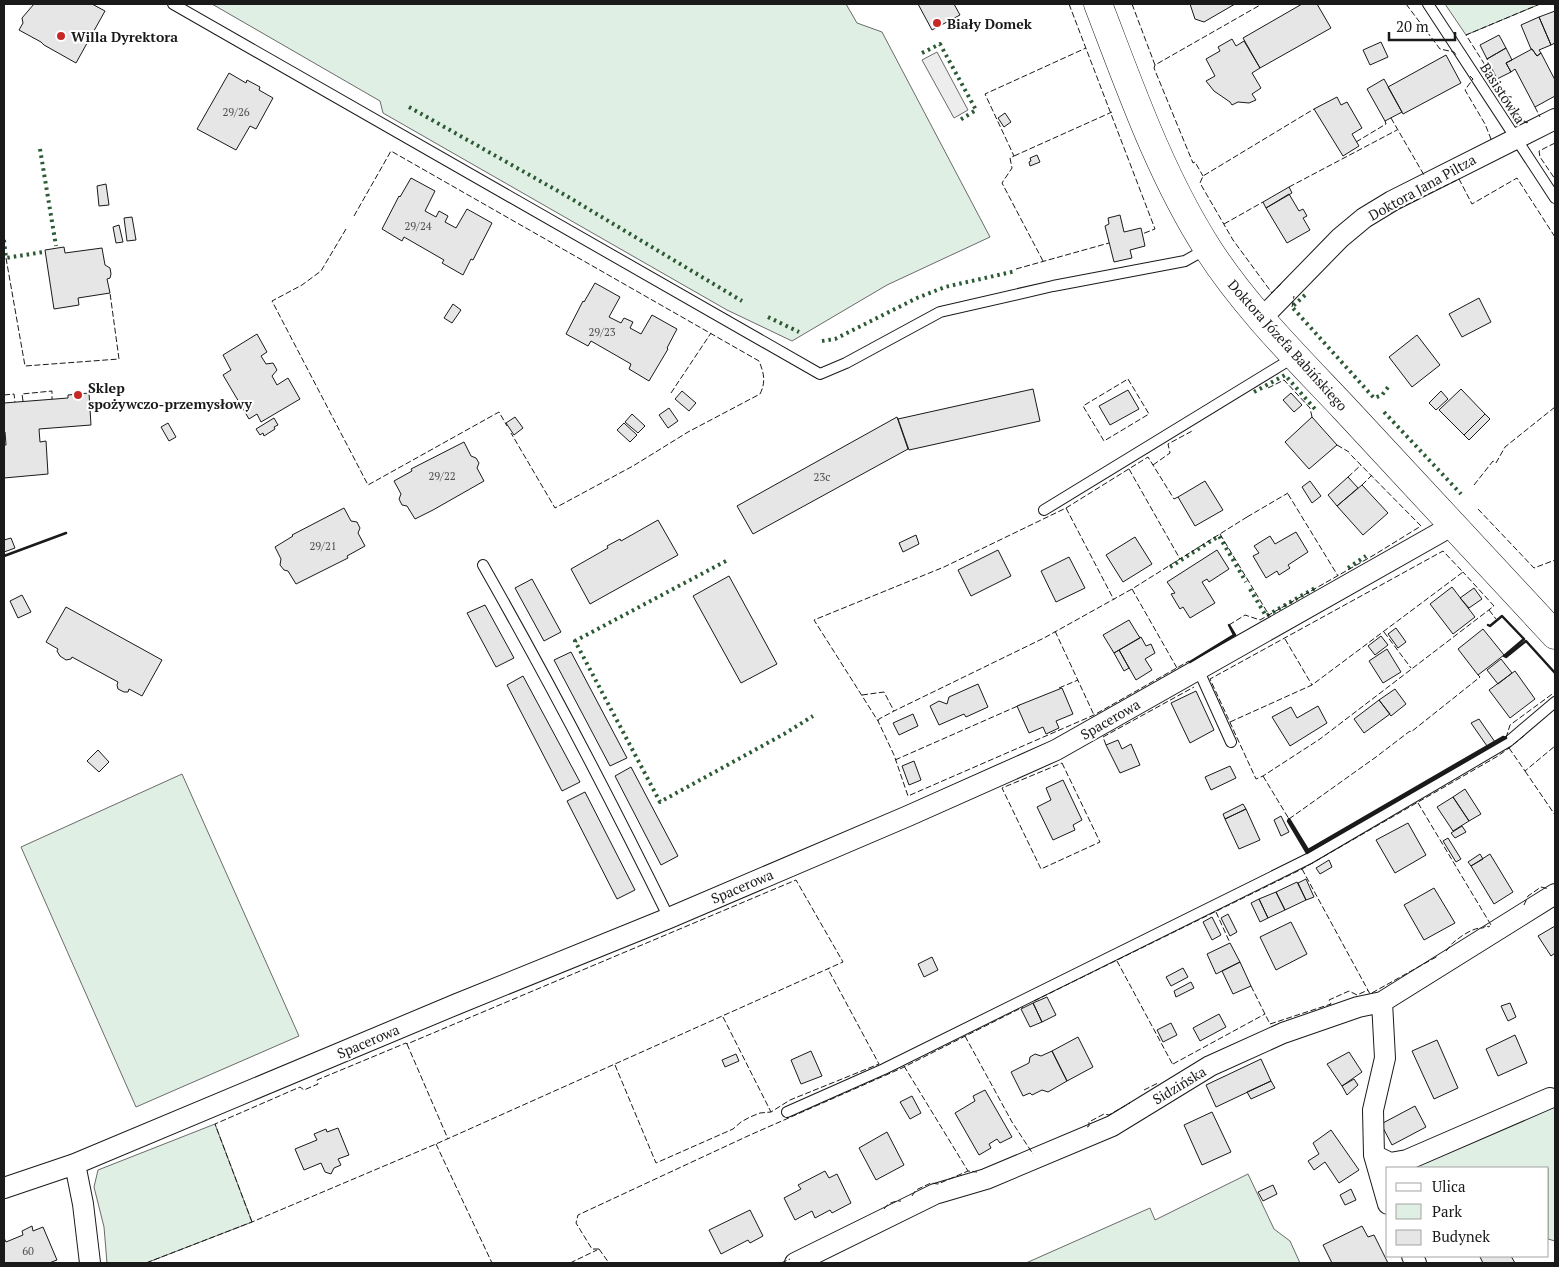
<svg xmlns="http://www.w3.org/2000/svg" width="1559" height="1267" font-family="'PT Serif',serif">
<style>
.green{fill:#e0efe3;stroke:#6a6a6a}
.parking{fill:#ededed;stroke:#6a6a6a}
.building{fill:#e6e6e6;stroke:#1a1a1a}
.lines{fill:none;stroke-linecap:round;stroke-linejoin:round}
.lane-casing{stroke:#1a1a1a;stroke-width:12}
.street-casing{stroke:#1a1a1a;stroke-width:22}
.secondary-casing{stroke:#1a1a1a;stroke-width:29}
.lane{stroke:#fff;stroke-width:10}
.street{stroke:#fff;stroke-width:20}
.secondary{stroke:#fff;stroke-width:28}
.hedge{stroke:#2b5a34;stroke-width:4;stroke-dasharray:2.5 4;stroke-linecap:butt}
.fence{stroke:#1a1a1a;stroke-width:1;stroke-dasharray:6 2.5;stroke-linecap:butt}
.wall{stroke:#1a1a1a;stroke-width:2.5}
.poi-dot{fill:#c62828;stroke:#fff;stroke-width:2}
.labels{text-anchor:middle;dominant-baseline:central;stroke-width:4;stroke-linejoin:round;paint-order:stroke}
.number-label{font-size:11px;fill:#4d4d4d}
.poi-label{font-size:14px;font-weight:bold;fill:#1a1a1a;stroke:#fff;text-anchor:start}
.street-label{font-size:14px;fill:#1a1a1a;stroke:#fff}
</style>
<rect width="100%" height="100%" fill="#fff"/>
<!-- green -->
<path class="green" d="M 212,4 L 846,4 L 857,23 L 882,32 L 990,237 L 887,285 L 792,341 L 727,310 L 383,113 L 380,101 Z
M 1445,4 L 1540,4 L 1466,35 Z
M 182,774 L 299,1036 L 136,1107 L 21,847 Z
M 1555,1102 L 1555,1241 L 1548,1239 L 1548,1168 L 1391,1168 Z
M 215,1124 L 252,1222 L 146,1263 L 107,1263 L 104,1227 L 94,1187 L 98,1170 Z
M 1248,1174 L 1274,1229 L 1290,1241 L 1300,1263 L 1026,1263 L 1150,1208 L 1155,1220 Z"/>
<!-- parking -->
<path class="parking" d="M 937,52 L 968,110 L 954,118 L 922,60 Z"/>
<!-- building -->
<path class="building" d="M 34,4 L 92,4 L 105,11 L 76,63 L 44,45 L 41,42 L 19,30 L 23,23 L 22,18 Z
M 918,4 L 954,4 L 960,15 L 932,30 Z
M 1190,4 L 1235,4 L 1204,22 L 1195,19 Z
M 1302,4 L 1317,4 L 1331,28 L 1260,68 L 1243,38 Z
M 1555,11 L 1555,43 L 1551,45 L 1539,17 Z
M 1539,17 L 1551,45 L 1539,50 L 1541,53 L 1537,56 L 1532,49 L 1531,49 L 1521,25 Z
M 1499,35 L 1506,48 L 1487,59 L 1480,45 Z
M 1232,39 L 1236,46 L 1244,41 L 1260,68 L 1252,73 L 1261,88 L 1252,94 L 1256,100 L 1249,103 L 1238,102 L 1232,105 L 1230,102 L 1214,91 L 1206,81 L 1215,76 L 1206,59 L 1220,51 L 1218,47 Z
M 1381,42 L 1388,57 L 1370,65 L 1363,50 Z
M 1506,48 L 1512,60 L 1506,63 L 1511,72 L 1497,79 L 1487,59 Z
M 1532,49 L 1537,56 L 1541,53 L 1555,80 L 1555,96 L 1535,107 L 1515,69 L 1511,72 L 1506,63 Z
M 1446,55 L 1461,83 L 1403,114 L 1388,87 Z
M 229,73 L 246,83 L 247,80 L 260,87 L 259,90 L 273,98 L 256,129 L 250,126 L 236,150 L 197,129 Z
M 1384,79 L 1402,112 L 1385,121 L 1367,89 Z
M 1337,97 L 1341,105 L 1347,102 L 1362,128 L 1352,134 L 1359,146 L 1343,156 L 1314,109 Z
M 1005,113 L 1011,122 L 1004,127 L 998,118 Z
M 1037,155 L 1040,162 L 1030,166 L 1029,162 L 1031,161 L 1030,158 Z
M 411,178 L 435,191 L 425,211 L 436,217 L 439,211 L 448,216 L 445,222 L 456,228 L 467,209 L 492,223 L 473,260 L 471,259 L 463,275 L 442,263 L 444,260 L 404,237 L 402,241 L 382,229 L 399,196 L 400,197 Z
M 106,184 L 109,205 L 99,206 L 97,186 Z
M 1289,187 L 1292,193 L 1266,208 L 1263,202 Z
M 1289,194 L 1299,211 L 1303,209 L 1307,216 L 1303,218 L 1310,230 L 1287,243 L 1266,208 Z
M 1120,215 L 1124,232 L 1141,228 L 1145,246 L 1130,250 L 1132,258 L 1114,262 L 1105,226 L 1109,224 L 1108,218 Z
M 132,217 L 136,240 L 127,241 L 124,218 Z
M 119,225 L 123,242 L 116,243 L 113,227 Z
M 64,247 L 65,253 L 102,248 L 105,265 L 110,268 L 111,274 L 110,278 L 107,279 L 110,293 L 78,298 L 79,305 L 54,309 L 45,250 Z
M 595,283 L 620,297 L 609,317 L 621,323 L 624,318 L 633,322 L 630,328 L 641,334 L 652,315 L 677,329 L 667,348 L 668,349 L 649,381 L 629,369 L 631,364 L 591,341 L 588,346 L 566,334 L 583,301 L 584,302 Z
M 1479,298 L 1491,322 L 1462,337 L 1449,314 Z
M 453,304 L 461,310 L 452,323 L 444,318 Z
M 257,334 L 267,352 L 261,356 L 266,364 L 273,363 L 277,370 L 272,376 L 277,385 L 288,378 L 300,399 L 261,422 L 257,414 L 249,419 L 223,375 L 231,370 L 223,355 Z
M 1417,335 L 1440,365 L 1412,387 L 1389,357 Z
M 1033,389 L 1040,421 L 909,450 L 898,419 Z
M 1461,389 L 1485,414 L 1464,435 L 1439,410 Z
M 1128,390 L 1139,409 L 1110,425 L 1099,406 Z
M 682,391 L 696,403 L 689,411 L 675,399 Z
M 1441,391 L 1448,399 L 1436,410 L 1429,403 Z
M 89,393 L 91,425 L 39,429 L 40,442 L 46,441 L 48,474 L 4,478 L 4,445 L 6,445 L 5,432 L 4,432 L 4,403 L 68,398 L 68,395 Z
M 1291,393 L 1302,405 L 1294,412 L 1283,400 Z
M 669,408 L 678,421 L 668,428 L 659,415 Z
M 632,414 L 645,426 L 638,433 L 625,422 Z
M 1485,414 L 1490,419 L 1469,440 L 1464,435 Z
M 515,417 L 523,428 L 514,435 L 506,423 Z
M 897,417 L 908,449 L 753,534 L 737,506 Z
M 1312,417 L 1337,445 L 1309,469 L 1285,442 Z
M 274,418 L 278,425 L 274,427 L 275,429 L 264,436 L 263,433 L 260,435 L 256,429 Z
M 168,423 L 176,437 L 169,441 L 161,427 Z
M 624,423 L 637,435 L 630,442 L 617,430 Z
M 464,442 L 471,456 L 476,458 L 479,463 L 477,468 L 484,481 L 433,510 L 415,519 L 407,506 L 402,505 L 399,499 L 401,494 L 394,481 L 412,471 L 411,469 Z
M 1348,477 L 1358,488 L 1337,506 L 1328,495 Z
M 1205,481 L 1223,510 L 1195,526 L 1178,497 Z
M 1310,481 L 1321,496 L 1312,503 L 1302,487 Z
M 1362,485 L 1388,513 L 1363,535 L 1337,506 Z
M 344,508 L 351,521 L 357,522 L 360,528 L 358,533 L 365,546 L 347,556 L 348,558 L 296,584 L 288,571 L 284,570 L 280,565 L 281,559 L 275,547 L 293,536 L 292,535 Z
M 658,520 L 678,555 L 590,604 L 571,569 L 608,548 L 607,546 L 620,539 L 621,541 Z
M 1296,532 L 1308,552 L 1288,565 L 1290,568 L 1279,575 L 1277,571 L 1266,578 L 1253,556 L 1259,553 L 1254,546 L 1270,536 L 1275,544 Z
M 916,535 L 919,544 L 903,552 L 899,543 Z
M 1135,537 L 1152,564 L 1123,582 L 1106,555 Z
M 11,538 L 15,548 L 4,552 L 4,540 Z
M 998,550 L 1011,576 L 971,596 L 958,570 Z
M 1217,550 L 1229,569 L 1209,582 L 1207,579 L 1202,582 L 1215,603 L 1190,618 L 1183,607 L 1180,609 L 1171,594 L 1175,593 L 1167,582 Z
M 1069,557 L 1085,588 L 1056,602 L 1041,571 Z
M 729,576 L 777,664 L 741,683 L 693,596 Z
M 532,579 L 561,632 L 544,641 L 515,588 Z
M 1452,587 L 1475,617 L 1453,634 L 1430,604 Z
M 1474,588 L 1482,599 L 1469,608 L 1460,598 Z
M 22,595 L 31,612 L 18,618 L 10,601 Z
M 485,605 L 514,658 L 496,667 L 467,613 Z
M 66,607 L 162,660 L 142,696 L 129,689 L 128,692 L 124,692 L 118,689 L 117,685 L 118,682 L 72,657 L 71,659 L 66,660 L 60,656 L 57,651 L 58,649 L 46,642 Z
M 1129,620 L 1140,638 L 1114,653 L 1103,635 Z
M 1396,628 L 1406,642 L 1398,648 L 1388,634 Z
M 1483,629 L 1504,655 L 1478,675 L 1458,649 Z
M 1381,636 L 1388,645 L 1375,655 L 1368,646 Z
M 1141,637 L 1146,646 L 1151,644 L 1155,653 L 1145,659 L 1152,670 L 1136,680 L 1119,650 Z
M 1387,649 L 1401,672 L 1383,683 L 1369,661 Z
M 1119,650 L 1129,668 L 1124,671 L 1114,653 Z
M 571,652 L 627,758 L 610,766 L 554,660 Z
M 1501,659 L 1512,673 L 1498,684 L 1487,670 Z
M 1515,671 L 1535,699 L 1510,718 L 1489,690 Z
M 523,676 L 580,782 L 562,791 L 507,685 Z
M 978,684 L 988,707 L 966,717 L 964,714 L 939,725 L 930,706 L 939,701 L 947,704 L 949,697 Z
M 1062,688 L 1073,714 L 1056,721 L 1059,728 L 1046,734 L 1043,727 L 1029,733 L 1017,706 Z
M 1395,689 L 1406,704 L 1391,716 L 1379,700 Z
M 1196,691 L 1214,730 L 1190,743 L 1171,703 Z
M 1379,700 L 1390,714 L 1364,733 L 1354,719 Z
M 1318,706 L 1327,723 L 1290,746 L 1272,717 L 1291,707 L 1297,718 Z
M 913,714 L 918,726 L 899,735 L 893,723 Z
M 1479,719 L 1495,742 L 1487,746 L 1471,723 Z
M 1118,740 L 1122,749 L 1131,744 L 1140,765 L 1120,773 L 1106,745 Z
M 98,750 L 109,762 L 99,772 L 87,761 Z
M 914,761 L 921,780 L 909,785 L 902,766 Z
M 1230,766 L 1236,778 L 1211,790 L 1205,777 Z
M 631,767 L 678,856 L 661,865 L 615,776 Z
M 1063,780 L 1082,820 L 1073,825 L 1075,830 L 1053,840 L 1037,807 L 1051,800 L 1046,788 Z
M 1465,789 L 1481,814 L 1469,821 L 1453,797 Z
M 585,792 L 635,890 L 617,899 L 567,801 Z
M 1453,797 L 1469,821 L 1453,831 L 1437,807 Z
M 1243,804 L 1246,809 L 1225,819 L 1223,814 Z
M 1246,809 L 1260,840 L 1239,849 L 1225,819 Z
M 1281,816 L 1289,832 L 1281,836 L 1274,820 Z
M 1408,823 L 1426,855 L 1395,873 L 1376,840 Z
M 1462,826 L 1466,832 L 1455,838 L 1451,833 Z
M 1448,838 L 1461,859 L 1456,862 L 1443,841 Z
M 1480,854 L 1483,859 L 1471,866 L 1468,862 Z
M 1490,854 L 1513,892 L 1494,904 L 1471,866 Z
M 1329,860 L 1332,867 L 1320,874 L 1316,868 Z
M 1306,879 L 1314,897 L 1306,900 L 1298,883 Z
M 1297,882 L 1306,900 L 1285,910 L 1276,892 Z
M 1434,888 L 1455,923 L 1424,940 L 1404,905 Z
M 1276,892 L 1285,910 L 1268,918 L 1259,899 Z
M 1259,899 L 1268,918 L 1260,922 L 1251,903 Z
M 1228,914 L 1237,932 L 1230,936 L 1221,918 Z
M 1212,917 L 1221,935 L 1212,940 L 1203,922 Z
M 1291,922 L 1307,954 L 1276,970 L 1260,937 Z
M 1555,926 L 1555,953 L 1551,956 L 1538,936 Z
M 1230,943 L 1240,962 L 1216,974 L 1207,954 Z
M 932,957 L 938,970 L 924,977 L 918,964 Z
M 1240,962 L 1251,986 L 1233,994 L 1222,971 Z
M 1183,968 L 1188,977 L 1171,986 L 1166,977 Z
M 1191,982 L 1194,988 L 1176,997 L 1174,991 Z
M 1047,997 L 1056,1015 L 1042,1022 L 1033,1003 Z
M 1033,1003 L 1042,1022 L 1030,1027 L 1021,1009 Z
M 1510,1003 L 1516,1017 L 1508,1021 L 1501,1006 Z
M 1219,1014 L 1226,1027 L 1200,1041 L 1193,1028 Z
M 1171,1023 L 1177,1035 L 1163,1042 L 1157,1030 Z
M 1515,1035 L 1527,1063 L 1498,1076 L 1486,1049 Z
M 1078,1037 L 1093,1067 L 1067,1081 L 1052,1051 Z
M 1437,1040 L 1458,1088 L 1434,1099 L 1412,1051 Z
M 811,1051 L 822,1076 L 801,1084 L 791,1060 Z
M 1052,1051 L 1067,1081 L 1048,1092 L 1042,1090 L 1032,1095 L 1030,1093 L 1023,1096 L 1011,1072 L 1029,1063 L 1030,1057 L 1035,1054 L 1041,1056 Z
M 1349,1052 L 1362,1072 L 1342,1086 L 1327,1064 Z
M 736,1054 L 739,1061 L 725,1067 L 722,1060 Z
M 1261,1059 L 1271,1081 L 1216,1107 L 1206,1085 Z
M 1354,1079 L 1358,1085 L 1347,1095 L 1342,1086 Z
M 1271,1081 L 1275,1088 L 1251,1099 L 1247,1092 Z
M 985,1090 L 1012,1137 L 1000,1143 L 997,1139 L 989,1144 L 991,1148 L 979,1155 L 955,1113 L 975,1101 L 973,1096 Z
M 912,1096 L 921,1113 L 910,1119 L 900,1102 Z
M 1415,1106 L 1426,1127 L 1392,1145 L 1381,1124 Z
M 1212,1112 L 1231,1152 L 1202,1165 L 1184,1125 Z
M 338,1128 L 349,1155 L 338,1159 L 341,1165 L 334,1168 L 331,1174 L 325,1172 L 321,1163 L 304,1170 L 295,1149 L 317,1140 L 314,1134 L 326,1129 L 327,1132 Z
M 1331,1130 L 1359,1170 L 1339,1183 L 1325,1162 L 1314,1170 L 1308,1161 L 1319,1154 L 1313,1143 Z
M 887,1132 L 904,1165 L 876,1180 L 859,1148 Z
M 825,1171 L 829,1178 L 837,1174 L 851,1203 L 832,1213 L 830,1210 L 815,1218 L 812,1211 L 795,1220 L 784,1198 L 801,1189 L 798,1185 Z
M 1273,1185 L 1277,1194 L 1263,1201 L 1258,1192 Z
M 1351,1189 L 1356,1200 L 1345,1205 L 1340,1195 Z
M 750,1210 L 763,1236 L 750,1243 L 748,1240 L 721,1254 L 709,1230 Z
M 32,1226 L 33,1231 L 43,1227 L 57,1260 L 49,1263 L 4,1263 L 4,1238 L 6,1242 L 23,1235 L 22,1231 Z
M 1362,1226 L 1368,1237 L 1374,1235 L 1388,1263 L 1332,1263 L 1323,1245 Z
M 1482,1256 L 1511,1256 L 1515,1263 L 1483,1263 L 1480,1257 Z"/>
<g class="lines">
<!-- lane casing -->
<g class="lane-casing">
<path id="lane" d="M 173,4 L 820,374 L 846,363 L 940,312 L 1053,286 L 1185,261 L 1208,248
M 1428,4 L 1555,198
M 1044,510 L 1283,364 L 1294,355
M 483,565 C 549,681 610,798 669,918
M 1198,669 L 1231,742
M 787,1112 L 884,1069 L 1310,858 L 1509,741 L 1555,702"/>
</g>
<!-- street casing -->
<g class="street-casing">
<path id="street" d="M 1262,318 L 1340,238 L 1364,218 L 1392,201 L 1555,119
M 1382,1002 L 1385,1058 L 1373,1110 L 1374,1155 L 1388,1204
M 1374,1155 L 1390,1163 L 1407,1160 L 1550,1098
M 75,1164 L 83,1204 L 90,1263
M 4,1188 L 75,1164 L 457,1004 L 669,918 L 908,816 L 1056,750 L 1441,532 L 1450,523
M 1412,1256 L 1416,1263
M 795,1263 L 935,1194 L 986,1179 L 1112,1126 L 1210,1066 L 1283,1033 L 1358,1007 L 1382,1002 L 1555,894"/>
</g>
<!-- secondary casing -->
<g class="secondary-casing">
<path id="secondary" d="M 1098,4 C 1130,87 1160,174 1208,249 C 1246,308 1297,358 1345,409 C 1415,485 1485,560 1555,635"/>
</g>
<!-- lane -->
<use href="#lane" class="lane"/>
<!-- street -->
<use href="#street" class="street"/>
<!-- secondary -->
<use href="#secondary" class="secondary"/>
<!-- hedge -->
<path class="hedge" d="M 922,53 L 940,44 L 976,110 L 960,120
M 409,107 L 565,195 L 742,301
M 40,149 L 56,246
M 4,240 L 6,258 L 43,252
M 1305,295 L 1292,307 L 1374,398 L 1382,395 L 1389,386
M 768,317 L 799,332
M 822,341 L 835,339 L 917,298 L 945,287 L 1016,271
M 1254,392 L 1285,375 L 1315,409
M 1384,412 L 1461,494
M 726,561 L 575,641 L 660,802 L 784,734 L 813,716
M 1170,567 L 1219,536 L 1246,582
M 1348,568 L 1366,556
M 1250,589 L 1266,616 L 1315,588"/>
<!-- fence -->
<path class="fence" d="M 1069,4 L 1155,229 L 1142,234
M 1132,4 L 1155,65 L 1262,4
M 1406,4 L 1440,49 L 1454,52 L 1456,55
M 1155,65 L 1154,68 L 1193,163 L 1195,162 L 1203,176
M 1470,76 L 1473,79 L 1465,90 L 1485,124 L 1491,139 L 1489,140
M 1535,107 L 1540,117
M 1391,118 L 1424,175
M 1528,122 L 1526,123 L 1525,121 L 1521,122 L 1466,35 L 1540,4
M 1356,142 L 1386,124 L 1385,121
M 1555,143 L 1539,151 L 1540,157 L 1555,179
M 1014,156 L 1112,112
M 1289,187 L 1397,130
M 1390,213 L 1459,179 L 1472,204 L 1517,178 L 1555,237
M 354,216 L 391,151 L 759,361 C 764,373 766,382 760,394 L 688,432 L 633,466 L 555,508 L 511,433
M 1224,224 L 1263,202
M 346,229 L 321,271 L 302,285 L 272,301 L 368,485 L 499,412 L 507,426
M 6,258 L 25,366 L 119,359 L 110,293
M 1043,261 L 1002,183 L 1012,168 L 1010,158 L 1014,156 L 985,94 L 1086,48
M 1016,269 L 1109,243
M 1281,284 L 1272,293 L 1233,240 L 1200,183 L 1203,176 L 1314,109
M 1292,307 L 1294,296
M 1128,379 L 1149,414 L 1104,441 L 1083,406 Z
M 1268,388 L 1284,380 L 1310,408 L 1312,417
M 89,393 L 123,389
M 671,393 L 711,333
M 4,395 L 14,394 L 15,402
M 23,401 L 22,394 L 52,391 L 52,399
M 1337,445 L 1349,452
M 1153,465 L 1170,453 L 1168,444 L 1194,430
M 1129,469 L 1180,559
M 1348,477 L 1361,465
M 1362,485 L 1372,475
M 1474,485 L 1493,461 L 1496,463 L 1505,447 L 1555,407
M 1288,494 L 1338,576
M 1178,497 L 1174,499 L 1148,457 L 1066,508 L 944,567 L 814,620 L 878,721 L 894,755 L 908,796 L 1094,715 L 1189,661
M 1066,508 L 1114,600
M 1478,509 L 1534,568 L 1555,560
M 1247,517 L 1288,493
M 1220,534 L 1269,615
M 1489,610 L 1496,619
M 1229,625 L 1245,615 L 1260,620 L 1374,555 L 1421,526 L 1349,453
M 1055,631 L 1094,715
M 1384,632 L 1411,668
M 1285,639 L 1312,685
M 1177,668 L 1132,589 L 1247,517
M 1059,688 L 1078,680
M 862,695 L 884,692 L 894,711
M 878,721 L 879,719 L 894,711 L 1044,638 L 1132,589
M 1230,722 L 1312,685 L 1463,572 L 1443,551 L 1210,679 L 1256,779 L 1263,776 L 1320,739 L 1494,606 L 1463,572
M 1506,738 L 1510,725 L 1555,692
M 1106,745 L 1103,737 L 1194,687
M 1509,748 L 1525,771 L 1555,746
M 895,760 L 1020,705
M 1062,763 L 1100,842 L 1041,869 L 1002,788 Z
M 1525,771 L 1555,815
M 1263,776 L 1289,819
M 1418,803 L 1491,925
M 1289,819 L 1376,757 L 1410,731 L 1411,732 L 1480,677 L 1478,675
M 1302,869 L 1370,994 L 1438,956
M 1524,905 L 1528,896 L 1541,887 L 1549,889
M 1216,912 L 1230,943
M 1446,951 C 1449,948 1451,944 1454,942 C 1461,936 1474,927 1483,928 L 1487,925 L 1488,927 L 1490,926
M 1117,961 L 1173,1065
M 1251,986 L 1270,1024 L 1331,1004 L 1329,1000 L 1349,991 L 1357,995 L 1368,990
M 1034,1001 L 1302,869 L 1498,756 L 1509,748 L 1525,735
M 723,1017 L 771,1112
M 965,1036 L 1012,1122 L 1033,1154
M 407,1044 L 448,1139
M 1173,1064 L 1265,1014
M 615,1065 L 656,1163 L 733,1129 L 741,1122 L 750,1117 L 760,1113 L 771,1112 L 790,1100 L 879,1064 L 828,969
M 904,1066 L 968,1171
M 1144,1090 L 1158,1083
M 1087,1127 L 1089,1126 L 1089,1122 L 1104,1114 L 1109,1115 L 1130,1103
M 436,1144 L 492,1263
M 912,1196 L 916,1190 L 931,1183 L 938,1184 L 968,1171 L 977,1172
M 884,1209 C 888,1203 894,1201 901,1201
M 599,1249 L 592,1249 L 576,1223 L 578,1215 L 750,1135 L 902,1068 L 1023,1007
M 599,1249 L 609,1263
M 146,1263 L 252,1222 L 436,1144 L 843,962 L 796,880 L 407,1044 L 406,1043 L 317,1080 L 318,1084 L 304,1090 L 300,1087 L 215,1124 L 252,1222
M 570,1263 L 597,1250
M 781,1263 L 790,1259"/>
<!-- wall -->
<path class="wall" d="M 4,556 L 66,533
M 1229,625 L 1235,635 L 1190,662 L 1234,635 Z
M 1488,625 L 1490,626 L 1502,616 L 1524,639 L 1504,656 L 1506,657 L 1526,641 L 1555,673
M 1503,737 L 1506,738 L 1307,853 L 1288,821 L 1289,819 L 1308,850 Z"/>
</g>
<!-- markers -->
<g class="poi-dot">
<circle cx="937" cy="23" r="5"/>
<circle cx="61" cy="36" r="5"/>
<circle cx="78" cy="395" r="5"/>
</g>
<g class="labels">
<!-- number labels -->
<g class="number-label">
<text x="236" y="112">29/26</text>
<text x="418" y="226">29/24</text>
<text x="602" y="332">29/23</text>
<text x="442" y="476">29/22</text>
<text x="822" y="477">23c</text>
<text x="323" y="546">29/21</text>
<text x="28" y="1251">60</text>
</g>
<!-- poi labels -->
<g class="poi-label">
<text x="947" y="23">Biały Domek</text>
<text x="71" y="36">Willa Dyrektora</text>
<text x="88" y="387">Sklep<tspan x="88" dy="16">spożywczo-przemysłowy</tspan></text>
</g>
<!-- street labels -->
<g class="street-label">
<text transform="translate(1503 93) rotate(57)">Basistówka</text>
<text transform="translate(1422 187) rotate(-29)">Doktora Jana Piltza</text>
<text transform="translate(1288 345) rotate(48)">Doktora Józefa Babińskiego</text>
<text transform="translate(1110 719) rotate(-30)">Spacerowa</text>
<text transform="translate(742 886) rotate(-23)">Spacerowa</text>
<text transform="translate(368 1041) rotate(-23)">Spacerowa</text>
<text transform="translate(1179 1085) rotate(-31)">Sidzińska</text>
</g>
</g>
<!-- border -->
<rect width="1559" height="1267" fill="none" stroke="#1a1a1a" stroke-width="10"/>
<!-- legend -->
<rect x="1386" y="1167" width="162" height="90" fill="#ffffff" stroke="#a3a3a3"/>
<rect x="1396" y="1183" width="25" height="8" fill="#ffffff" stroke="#a3a3a3"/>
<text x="1432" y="1192" font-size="15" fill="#1a1a1a">Ulica</text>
<rect x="1396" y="1204" width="25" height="15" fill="#e0efe3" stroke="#a3a3a3"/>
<text x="1432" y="1217" font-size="15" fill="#1a1a1a">Park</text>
<rect x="1396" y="1230" width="25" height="15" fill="#e6e6e6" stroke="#a3a3a3"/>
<text x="1432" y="1242" font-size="15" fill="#1a1a1a">Budynek</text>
<!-- scale -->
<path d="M1389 32v8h66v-8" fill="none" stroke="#1a1a1a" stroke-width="2.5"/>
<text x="1396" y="32" font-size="15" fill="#1a1a1a" stroke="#ffffff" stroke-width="4" paint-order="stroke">20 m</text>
</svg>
